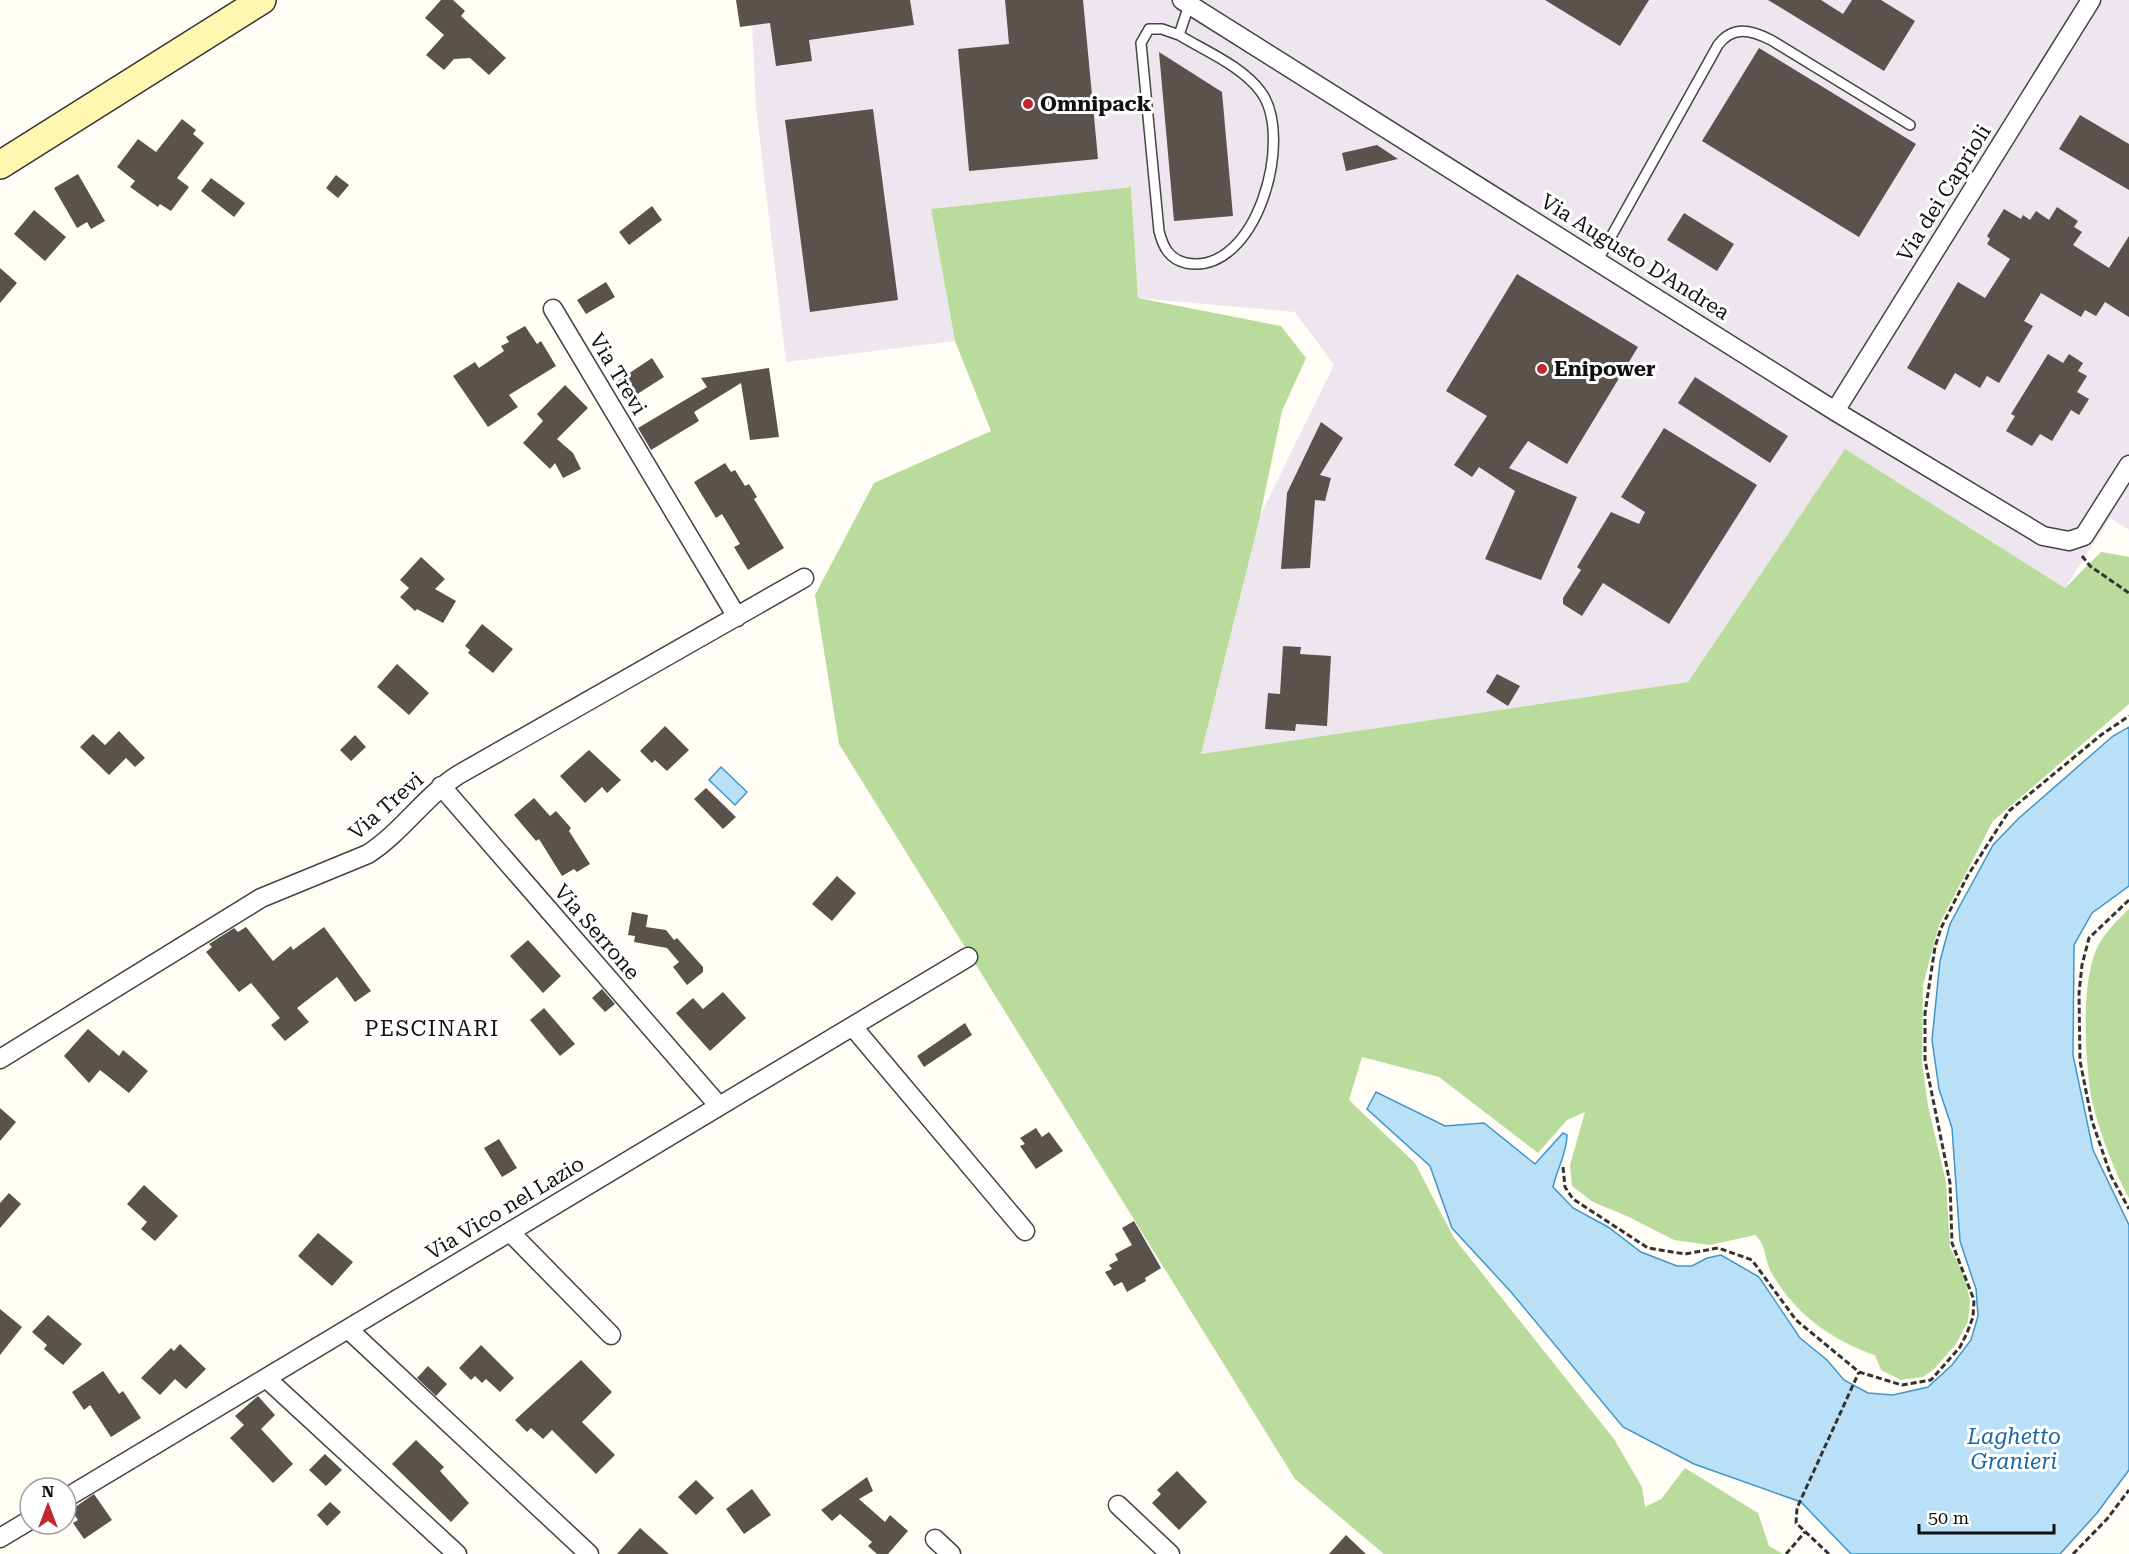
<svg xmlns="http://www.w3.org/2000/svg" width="2129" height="1554" font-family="'Roboto Serif',serif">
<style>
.industrial{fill:#eee6ef}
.forest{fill:#b9dc9c}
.water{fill:#b9e0f7;stroke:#3f96cf;stroke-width:1.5}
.building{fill:#5a524d}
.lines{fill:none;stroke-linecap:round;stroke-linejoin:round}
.lane-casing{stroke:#444;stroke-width:12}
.street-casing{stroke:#444;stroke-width:21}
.secondary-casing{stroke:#333;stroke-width:30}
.path{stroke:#333;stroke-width:3;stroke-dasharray:6 3;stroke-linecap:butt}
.lane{stroke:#fff;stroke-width:9}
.street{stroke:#fff;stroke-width:18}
.secondary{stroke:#fff6b0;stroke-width:27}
.poi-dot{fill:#c4262e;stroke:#fff;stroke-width:2}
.labels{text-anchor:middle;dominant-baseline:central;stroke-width:6;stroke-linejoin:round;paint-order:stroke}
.poi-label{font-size:21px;font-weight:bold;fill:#111;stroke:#fff;text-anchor:start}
.street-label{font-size:21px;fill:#111;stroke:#fff}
.neighbourhood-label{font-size:22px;letter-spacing:1.5px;fill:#111;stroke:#fff}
.water-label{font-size:22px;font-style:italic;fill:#1768a6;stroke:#fff}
</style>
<rect width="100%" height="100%" fill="#fffdf5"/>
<!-- industrial -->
<path class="industrial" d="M 751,0 L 2129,0 L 2129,530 L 2110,518 L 2065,588 L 1845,449 L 1688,682 L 1201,754 L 1260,516 L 1334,365 L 1295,312 L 1138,298 L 1131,187 L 931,209 L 955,341 L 786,362 L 756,107 Z"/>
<!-- forest -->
<path class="forest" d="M 1131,187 L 1138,298 L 1281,326 L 1306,358 L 1282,411 L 1259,521 L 1201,754 L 1688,682 L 1845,449 L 2065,588 L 2101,552 L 2129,557 L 2129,704 L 1993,821 L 1939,925 L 1923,985 L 1922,1062 L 1928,1106 L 1946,1182 L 1950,1247 L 1965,1278 L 1970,1301 L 1968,1321 L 1956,1344 L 1934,1369 L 1923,1377 L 1901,1380 L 1881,1370 L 1875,1355 C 1831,1340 1794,1313 1771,1272 C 1764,1258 1767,1246 1755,1235 L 1710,1245 L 1674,1240 L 1629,1217 L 1593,1202 L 1572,1186 L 1570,1165 L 1585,1112 L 1567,1120 L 1538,1153 L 1439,1077 L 1362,1057 L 1349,1100 L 1415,1163 L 1454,1238 L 1614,1439 L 1642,1487 L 1645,1507 L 1661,1499 L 1685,1468 L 1758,1513 L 1769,1546 L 1783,1554 L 1384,1554 L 1295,1479 L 839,744 L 815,595 L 874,483 L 991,431 L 955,341 L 931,209 Z
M 2129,909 L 2129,1198 C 2115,1174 2094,1118 2090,1090 C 2085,1052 2081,983 2097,948 C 2103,935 2118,919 2129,909 Z"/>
<!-- water -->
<path class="water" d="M 2129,727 L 2129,886 L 2092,913 L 2074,945 L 2073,1055 L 2093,1150 L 2129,1225 L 2129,1470 L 2097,1513 L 2060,1554 L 1851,1554 L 1801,1502 L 1694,1464 L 1623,1427 L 1511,1292 L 1452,1228 L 1430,1166 L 1367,1109 L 1376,1092 L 1445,1126 L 1484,1123 L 1535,1164 L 1563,1133 L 1567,1135 C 1567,1153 1557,1169 1553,1187 L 1573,1208 L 1608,1227 L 1641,1252 L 1677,1266 L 1692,1266 L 1707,1258 L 1721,1255 L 1759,1277 L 1800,1338 L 1827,1360 L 1844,1380 L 1868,1393 L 1893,1395 L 1928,1387 L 1952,1365 L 1971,1340 L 1978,1316 L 1976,1289 L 1960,1241 L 1952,1128 L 1939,1089 L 1932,1040 L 1940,961 L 1950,924 L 1993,845 L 2019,818 L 2113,736 Z
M 721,767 L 747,792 L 735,805 L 709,780 Z"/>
<!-- building -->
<path class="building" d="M 441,0 L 453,0 L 465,11 L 461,16 L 506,58 L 489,75 L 470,58 L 454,59 L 444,70 L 426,55 L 444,35 L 425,18 Z
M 736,0 L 910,0 L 914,25 L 809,40 L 812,61 L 776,66 L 770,23 L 740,27 Z
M 1005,0 L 1083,0 L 1098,159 L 969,171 L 958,49 L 1009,44 Z
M 1545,0 L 1649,0 L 1620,46 Z
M 1768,0 L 1821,0 L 1843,14 L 1852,0 L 1881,0 L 1915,21 L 1884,71 Z
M 1759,48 L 1916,144 L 1859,237 L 1702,141 Z
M 1159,52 L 1222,92 L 1233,216 L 1174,221 Z
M 873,109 L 898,300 L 810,312 L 785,120 Z
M 2080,115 L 2129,144 L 2129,190 L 2059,149 Z
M 182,119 L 196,130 L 193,134 L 204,143 L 177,178 L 189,187 L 171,211 L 160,204 L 158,207 L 130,187 L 135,181 L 117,167 L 138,139 L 156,152 Z
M 1377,145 L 1398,159 L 1346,171 L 1342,153 Z
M 78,174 L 105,221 L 91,229 L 87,222 L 77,228 L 54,188 Z
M 336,175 L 349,185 L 338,198 L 326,188 Z
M 211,178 L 245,203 L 234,217 L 201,191 Z
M 652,206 L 662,220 L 629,245 L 619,232 Z
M 2057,207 L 2078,221 L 2074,227 L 2082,232 L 2073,245 L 2109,268 L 2129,236 L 2129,317 L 2105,302 L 2096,316 L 2085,310 L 2081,317 L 2041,293 L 2024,321 L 2033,326 L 1999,383 L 1987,376 L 1980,388 L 1955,373 L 1945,390 L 1907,368 L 1958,282 L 1985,298 L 2010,259 L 1987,244 L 1990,239 L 1987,236 L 2004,209 L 2021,219 L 2023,215 L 2030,220 L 2036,211 L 2049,220 Z
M 34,210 L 66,237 L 45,261 L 14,234 Z
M 1684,213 L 1734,244 L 1717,271 L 1667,240 Z
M 0,268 L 17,283 L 0,303 Z
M 1517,274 L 1638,347 L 1567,464 L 1528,441 L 1509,468 L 1577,497 L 1541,580 L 1485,559 L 1515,491 L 1479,467 L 1472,477 L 1454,465 L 1487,416 L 1446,391 Z
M 606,282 L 615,297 L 586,314 L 577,300 Z
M 525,326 L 537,344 L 541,341 L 556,366 L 509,395 L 518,407 L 488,427 L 453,376 L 475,362 L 479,368 L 504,351 L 501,346 L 509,342 L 506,337 Z
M 2048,354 L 2063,363 L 2069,354 L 2083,363 L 2078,371 L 2087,376 L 2077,392 L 2089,399 L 2079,415 L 2071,410 L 2052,441 L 2040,434 L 2032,446 L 2006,431 L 2015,416 L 2011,414 Z
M 652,358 L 664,377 L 628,400 L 616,382 Z
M 769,368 L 779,437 L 750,440 L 741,383 L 694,412 L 699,421 L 651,450 L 638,428 L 707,387 L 701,378 Z
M 1695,377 L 1788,436 L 1770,463 L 1678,403 Z
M 565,385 L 588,408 L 557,439 L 573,453 L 581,469 L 563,478 L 555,463 L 550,469 L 523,443 L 543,421 L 537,414 Z
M 1321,422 L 1343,438 L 1320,475 L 1331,478 L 1325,501 L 1315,500 L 1310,568 L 1281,569 L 1287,493 Z
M 1664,428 L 1757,485 L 1669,624 L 1603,583 L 1582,616 L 1563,604 L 1563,598 L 1581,570 L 1577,567 L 1611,512 L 1639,524 L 1645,512 L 1621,497 Z
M 725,463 L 731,472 L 735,470 L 745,486 L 749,484 L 757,497 L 754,499 L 784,548 L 748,570 L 734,547 L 740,544 L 722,514 L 716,518 L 694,482 Z
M 421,557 L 445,579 L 435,589 L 456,601 L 443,623 L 417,609 L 415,611 L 400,597 L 409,588 L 400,580 Z
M 482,624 L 513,649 L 493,673 L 468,653 L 470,650 L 465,646 Z
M 1283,646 L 1301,647 L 1300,654 L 1331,656 L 1327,726 L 1296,724 L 1295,731 L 1265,729 L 1268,693 L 1280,694 Z
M 397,664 L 429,693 L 409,715 L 377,687 Z
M 1497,674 L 1520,686 L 1508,706 L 1486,692 Z
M 665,726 L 689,750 L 667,771 L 655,760 L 652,763 L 640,751 Z
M 119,731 L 145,758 L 135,767 L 126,758 L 109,775 L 80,747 L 93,734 L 105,745 Z
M 355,735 L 366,747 L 351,761 L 340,750 Z
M 589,750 L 621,780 L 607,793 L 602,787 L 585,803 L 560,776 Z
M 706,788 L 736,817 L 723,829 L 694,799 Z
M 534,798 L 550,816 L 556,811 L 571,828 L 569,831 L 590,864 L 577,872 L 574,869 L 562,876 L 539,839 L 536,841 L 514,815 Z
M 837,876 L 856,893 L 832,921 L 812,904 Z
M 632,912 L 648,915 L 646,927 L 666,930 L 674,940 L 677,938 L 703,967 L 703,972 L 687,985 L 673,967 L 679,962 L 667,948 L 634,942 L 635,936 L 628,935 Z
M 246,927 L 273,961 L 291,946 L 293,950 L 324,927 L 371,991 L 355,1002 L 337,977 L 297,1008 L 309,1022 L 285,1041 L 271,1025 L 280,1018 L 251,983 L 239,992 L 206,952 L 212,947 L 209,944 L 234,928 L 238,932 Z
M 528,940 L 561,976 L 543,993 L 510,956 Z
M 602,989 L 615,1004 L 605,1012 L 592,998 Z
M 723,992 L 746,1018 L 710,1051 L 676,1013 L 693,998 L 703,1009 Z
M 544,1008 L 575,1044 L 560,1056 L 530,1020 Z
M 965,1023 L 972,1035 L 924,1067 L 917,1056 Z
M 88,1029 L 119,1056 L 123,1050 L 148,1071 L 129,1093 L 100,1070 L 89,1083 L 64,1056 Z
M 0,1108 L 16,1122 L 0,1141 Z
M 1036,1128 L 1042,1137 L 1049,1132 L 1063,1151 L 1036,1169 L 1020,1146 L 1025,1144 L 1020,1138 Z
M 499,1139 L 517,1168 L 502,1177 L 484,1148 Z
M 144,1185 L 178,1216 L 155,1241 L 141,1229 L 147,1222 L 127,1204 Z
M 9,1193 L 21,1204 L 0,1228 L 0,1203 Z
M 1134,1221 L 1161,1268 L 1145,1278 L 1146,1281 L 1127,1292 L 1122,1282 L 1114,1286 L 1105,1272 L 1112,1269 L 1109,1265 L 1118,1260 L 1115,1254 L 1132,1245 L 1122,1228 Z
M 318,1233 L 353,1262 L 332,1286 L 298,1256 Z
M 0,1309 L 22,1327 L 0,1355 Z
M 48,1315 L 82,1344 L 63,1365 L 44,1349 L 47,1345 L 32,1332 Z
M 180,1344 L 206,1369 L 186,1389 L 175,1379 L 160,1395 L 141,1378 L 171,1348 L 174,1351 Z
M 481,1345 L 514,1378 L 500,1392 L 486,1379 L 482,1383 L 475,1376 L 471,1380 L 459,1368 Z
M 581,1360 L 612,1392 L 582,1422 L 615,1455 L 596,1474 L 552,1430 L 543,1439 L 531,1428 L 527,1432 L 515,1420 Z
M 428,1366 L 447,1384 L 436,1396 L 417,1378 Z
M 103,1371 L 119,1394 L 123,1391 L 141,1418 L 111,1437 L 90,1405 L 84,1410 L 72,1392 Z
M 258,1396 L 275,1415 L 261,1429 L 293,1464 L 273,1483 L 230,1438 L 244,1425 L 235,1416 Z
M 416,1440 L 444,1467 L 440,1471 L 469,1503 L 451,1522 L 392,1464 Z
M 325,1454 L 342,1470 L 326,1486 L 309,1470 Z
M 1177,1471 L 1207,1502 L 1179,1530 L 1152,1503 L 1161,1494 L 1157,1490 Z
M 867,1477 L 873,1491 L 859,1499 L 885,1522 L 890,1515 L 908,1531 L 888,1554 L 877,1554 L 868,1546 L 872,1542 L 840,1514 L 832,1521 L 821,1510 Z
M 696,1480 L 714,1498 L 696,1515 L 678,1497 Z
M 752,1489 L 771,1515 L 744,1534 L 726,1509 Z
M 94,1494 L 112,1520 L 84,1539 L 73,1523 L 78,1520 L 71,1510 Z
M 330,1502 L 341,1512 L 327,1526 L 317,1515 Z
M 640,1528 L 669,1554 L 617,1554 Z
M 1346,1535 L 1366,1554 L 1329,1554 Z"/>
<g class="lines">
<!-- lane casing -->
<g class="lane-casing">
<path id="lane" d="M 1179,35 L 1162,29 L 1149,29 L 1141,43 L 1159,231 C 1163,247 1169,259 1186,263 C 1256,277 1295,138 1261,92 C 1242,66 1205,51 1179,35 L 1189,5
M 1598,260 L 1718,45 C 1733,25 1751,30 1771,40 L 1910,125"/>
</g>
<!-- street casing -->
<g class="street-casing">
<path id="street" d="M 1182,0 L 1835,411 L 2043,536 L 2069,541 L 2084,536 L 2129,465
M 553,309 L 737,617
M 1835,411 L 2091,0
M 441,786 L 719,1106
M 853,1027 L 1025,1231
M 0,1059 L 261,898 L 368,854 C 402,832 424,797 458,775 L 804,578
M 510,1232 L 611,1335
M 348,1329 L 589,1554
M 266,1378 L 457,1554
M 66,1498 L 968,957
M 1118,1505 L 1170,1554
M 0,1538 L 30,1520
M 935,1539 L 951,1554"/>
</g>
<!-- secondary casing -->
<g class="secondary-casing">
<path id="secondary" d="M 0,165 L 262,0"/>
</g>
<!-- path -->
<path class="path" d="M 2082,556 L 2090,566 L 2129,593
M 2129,900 L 2089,938 L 2082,965 L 2079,993 L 2080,1061 L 2092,1121 L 2111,1176 L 2129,1209
M 1563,1167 L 1565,1187 L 1573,1199 L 1648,1248 L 1685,1254 L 1718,1248 L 1752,1260 L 1796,1320 L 1859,1372 L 1902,1385 L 1931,1380 L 1960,1347 L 1967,1333 L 1973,1317 L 1974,1300 L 1952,1243 L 1950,1183 L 1925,1060 L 1925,1013 L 1935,947 L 1941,928 L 1968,875 L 2009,811 L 2101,735 L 2129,716
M 1786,1554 L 1805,1532
M 1829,1554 L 1796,1523 L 1797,1508 L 1859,1372
M 2073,1554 L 2107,1519 L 2129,1490"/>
<!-- lane -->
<use href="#lane" class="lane"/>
<!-- street -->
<use href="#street" class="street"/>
<!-- secondary -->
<use href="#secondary" class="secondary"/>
</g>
<!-- markers -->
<g class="poi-dot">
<circle cx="1028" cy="104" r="6"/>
<circle cx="1542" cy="369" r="6"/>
</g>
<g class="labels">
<!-- poi labels -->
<g class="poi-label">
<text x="1040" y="104">Omnipack</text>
<text x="1554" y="369">Enipower</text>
</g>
<!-- street labels -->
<g class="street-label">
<text transform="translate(1944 193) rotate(-58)">Via dei Caprioli</text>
<text transform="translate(1635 257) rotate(32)">Via Augusto D'Andrea</text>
<text transform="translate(618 374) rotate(59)">Via Trevi</text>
<text transform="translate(386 806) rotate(-41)">Via Trevi</text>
<text transform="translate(597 932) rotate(49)">Via Serrone</text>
<text transform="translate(505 1208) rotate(-31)">Via Vico nel Lazio</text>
</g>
<!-- neighbourhood labels -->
<g class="neighbourhood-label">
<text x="432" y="1028">PESCINARI</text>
</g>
<!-- water labels -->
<g class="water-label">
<text x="2014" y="1436">Laghetto<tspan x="2014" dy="25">Granieri</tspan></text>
</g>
</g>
<!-- north arrow -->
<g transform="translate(48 1506)"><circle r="28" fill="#ffffff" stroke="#a0a0a0" stroke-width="1.5"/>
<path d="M0-4.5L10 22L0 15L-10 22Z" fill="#c4262e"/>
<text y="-9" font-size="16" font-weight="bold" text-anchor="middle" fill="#111111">N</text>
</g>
<!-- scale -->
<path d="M1919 1524v9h135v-9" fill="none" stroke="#111111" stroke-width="3"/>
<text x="1928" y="1524" font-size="18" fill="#111111" stroke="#ffffff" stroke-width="4.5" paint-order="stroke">50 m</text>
</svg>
